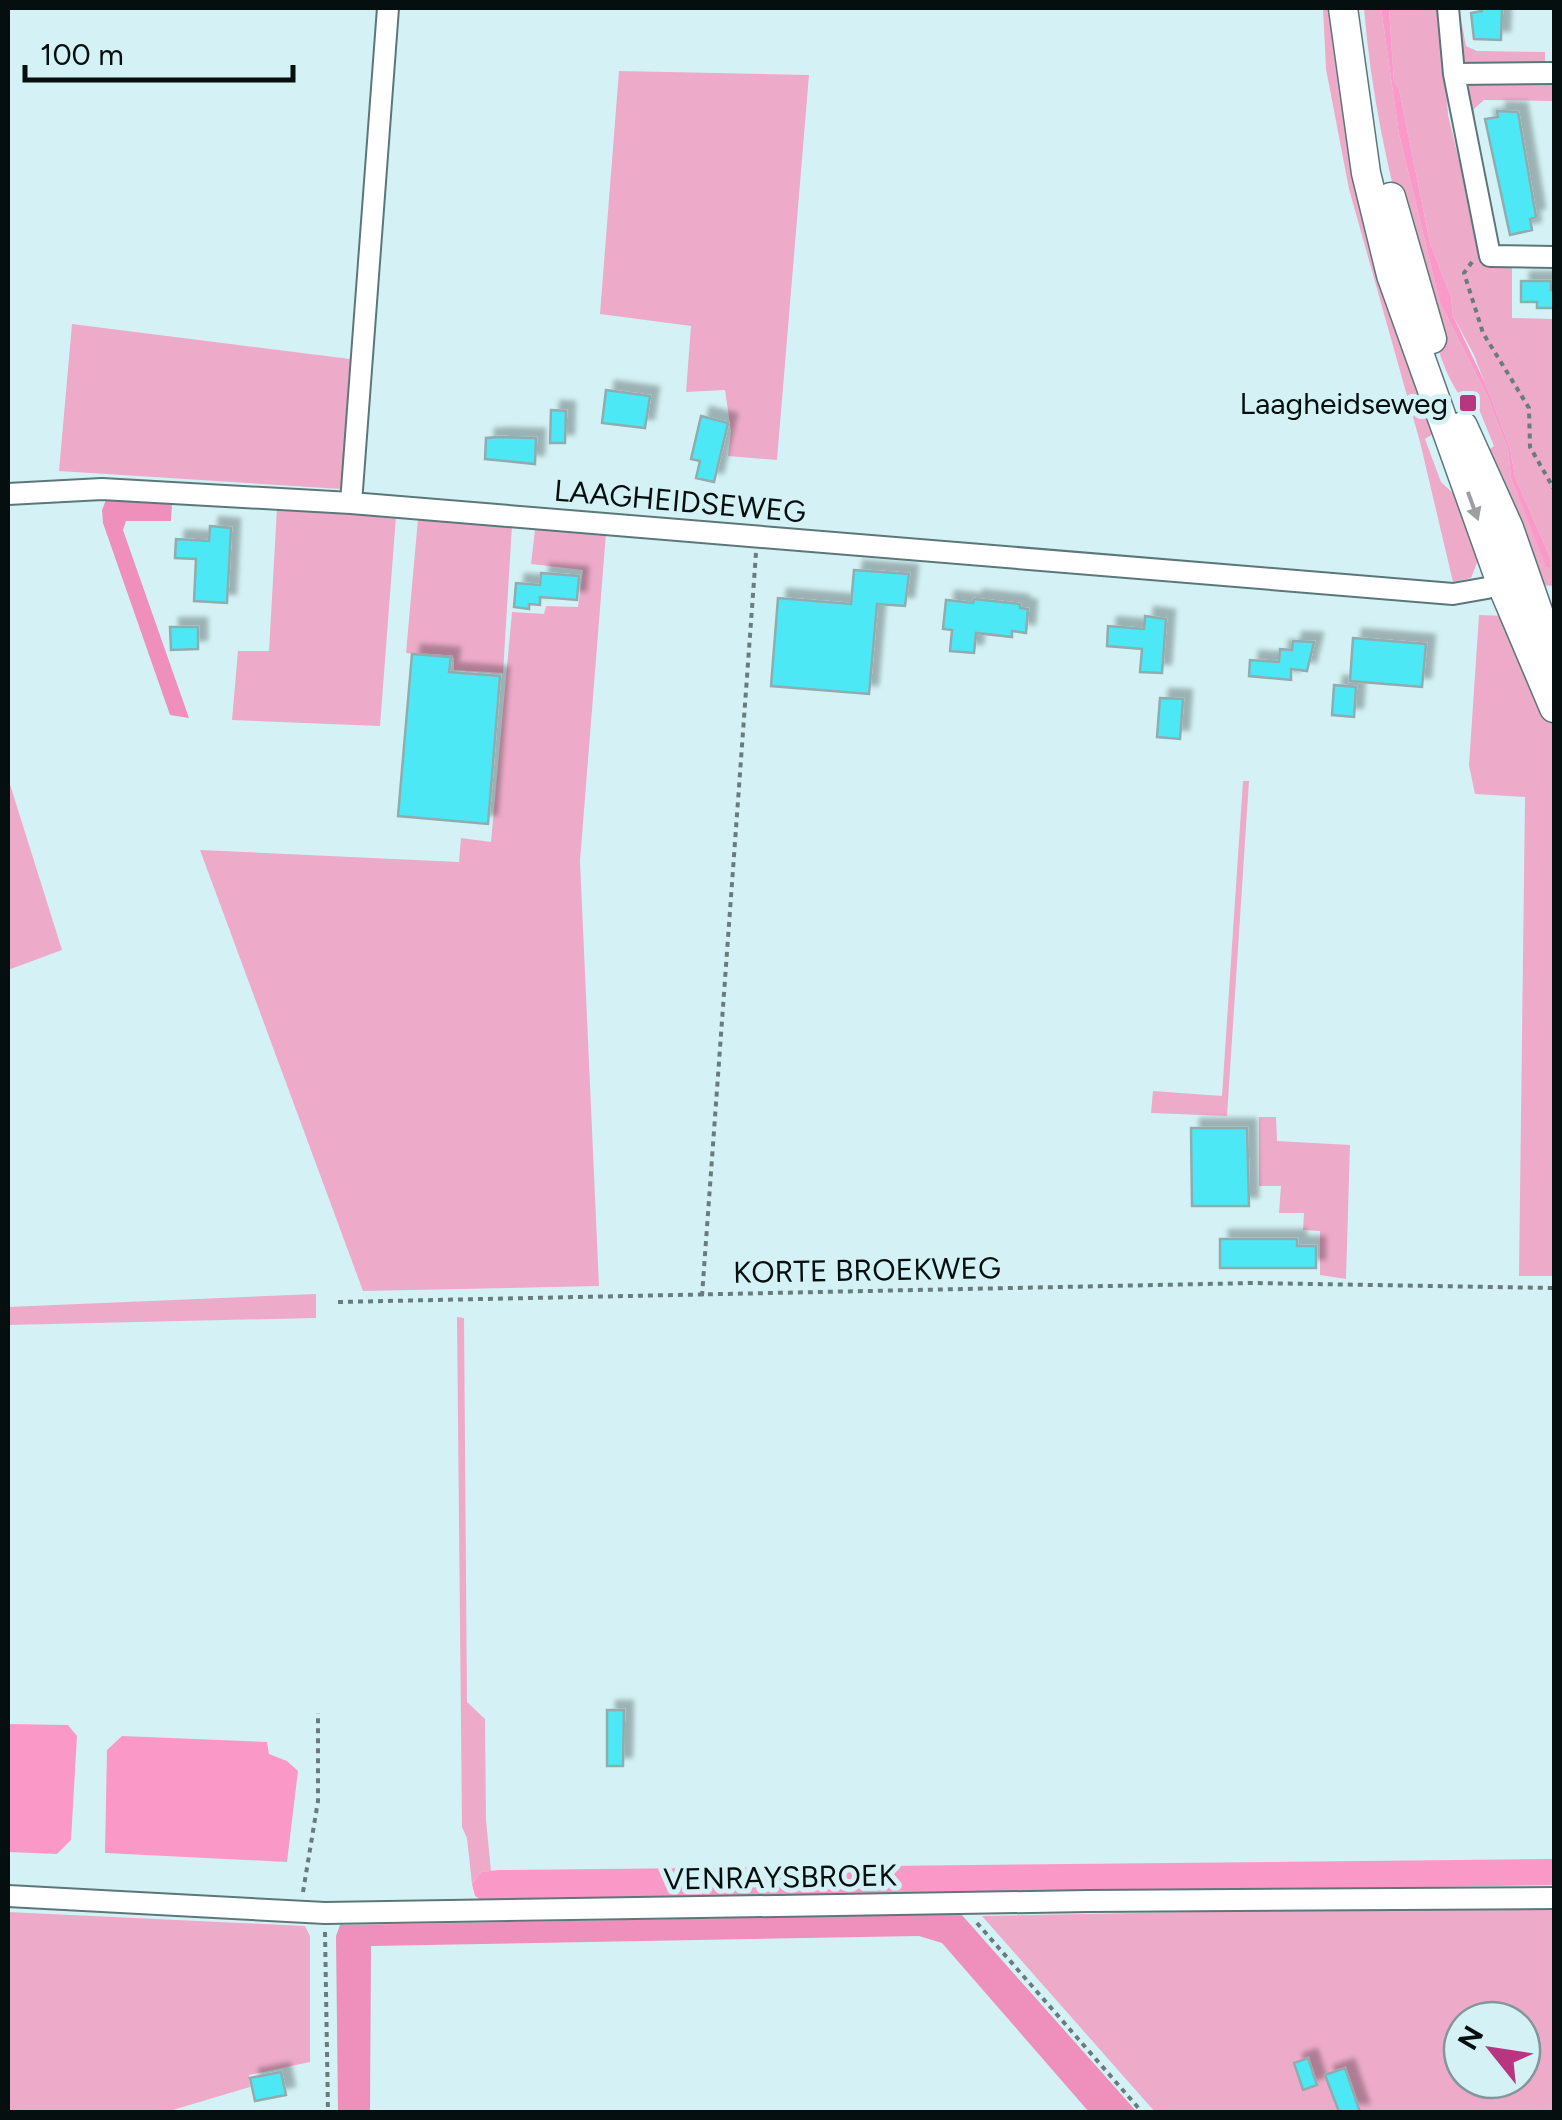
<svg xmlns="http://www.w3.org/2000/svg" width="1562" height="2120" font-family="Figtree,sans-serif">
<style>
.green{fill:#edabc9;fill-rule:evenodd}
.forest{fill:#ee8fbc}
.water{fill:#fa99c7}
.building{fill:#4de8f5;stroke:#90acaf;stroke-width:2.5;filter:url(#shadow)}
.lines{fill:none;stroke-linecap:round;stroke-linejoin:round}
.street-casing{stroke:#5c7779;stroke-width:24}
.secondary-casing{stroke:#5c7779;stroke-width:31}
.path{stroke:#687c7e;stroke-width:4;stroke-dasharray:5 5;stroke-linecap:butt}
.street{stroke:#fff;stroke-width:20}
.secondary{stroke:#fff;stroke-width:28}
.oneway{fill:#9b9f9f}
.poi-dot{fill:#b8367f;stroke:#d4f2f5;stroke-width:4}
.labels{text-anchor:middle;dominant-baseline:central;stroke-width:10;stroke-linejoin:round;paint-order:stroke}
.poi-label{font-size:30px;fill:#050f10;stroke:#d4f2f5;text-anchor:end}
.street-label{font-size:30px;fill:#050f10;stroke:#d4f2f5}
</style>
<defs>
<filter id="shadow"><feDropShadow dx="9" dy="-9" stdDeviation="2.5" flood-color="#0004"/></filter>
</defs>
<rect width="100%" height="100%" fill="#d4f2f5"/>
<!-- green -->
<path class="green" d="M 1323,8 L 1337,8 L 1429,400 L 1433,434 L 1425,439 L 1441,482 L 1456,496 L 1479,558 L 1471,578 L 1453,582 L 1420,442 L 1349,189 L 1326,69 Z
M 1364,8 L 1381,8 L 1399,134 L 1440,303 L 1488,398 L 1508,449 L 1511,478 L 1547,568 L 1550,557 L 1515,477 L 1510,448 L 1474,355 L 1453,316 L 1451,297 L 1430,243 L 1399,89 L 1394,82 L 1389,8 L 1441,8 L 1448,115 L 1484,262 L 1512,263 L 1512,318 L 1554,319 L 1554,586 L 1542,585 L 1501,490 L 1490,449 L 1494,446 L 1476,402 L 1467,404 C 1443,378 1436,339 1426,306 C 1396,209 1372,109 1364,8 Z
M 1456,14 L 1460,14 L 1466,46 L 1477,51 L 1545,52 L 1545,67 L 1468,64 L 1460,57 Z
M 619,71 L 809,75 L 777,460 L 728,456 L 731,431 L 725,390 L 686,392 L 691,326 L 600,314 Z
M 1552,80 L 1552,101 L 1484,100 L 1474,109 L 1475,124 L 1469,126 L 1467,88 L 1470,83 Z
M 72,324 L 350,359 L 341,489 L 59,471 Z
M 277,508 L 396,516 L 380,726 L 232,720 L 238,651 L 269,651 Z
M 418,519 L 512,526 L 503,673 L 454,670 L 454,658 L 406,653 Z
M 535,530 L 606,533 L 580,861 L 599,1286 L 363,1291 L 200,850 L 459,862 L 461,838 L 491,842 L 512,612 L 544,614 L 546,606 L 578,607 L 583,570 L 531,564 Z
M 1479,615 L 1510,616 L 1554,722 L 1554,1276 L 1519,1276 L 1525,797 L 1475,794 L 1469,765 Z
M 8,778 L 62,950 L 8,970 Z
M 1243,781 L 1249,781 L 1227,1116 L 1151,1113 L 1153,1091 L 1222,1096 Z
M 1259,1117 L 1276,1117 L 1277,1141 L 1350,1145 L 1346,1279 L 1320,1275 L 1320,1231 L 1303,1230 L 1304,1213 L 1279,1213 L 1281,1186 L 1259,1186 Z
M 316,1294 L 316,1318 L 8,1325 L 8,1307 Z
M 457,1317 L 464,1318 L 467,1702 L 485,1719 L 486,1820 L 491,1871 L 481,1872 L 472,1884 L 467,1838 L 462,1827 Z
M 1554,1905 L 1554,2112 L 1155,2112 L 982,1916 ZM 1462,2020 L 1522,2020 L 1522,2080 L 1462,2080 Z
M 8,1912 L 305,1926 L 310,1936 L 310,2062 L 249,2075 L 250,2087 L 166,2112 L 8,2112 Z"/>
<!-- forest -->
<path class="forest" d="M 106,500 L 172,503 L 171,521 L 126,521 L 123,530 L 189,718 L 170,715 L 103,523 L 102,510 Z
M 961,1914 L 1137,2112 L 1089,2112 L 942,1943 L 919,1936 L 371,1946 L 370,2112 L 338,2112 L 336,1936 L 340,1925 Z"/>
<!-- water -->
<path class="water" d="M 1381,8 L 1389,8 L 1394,82 L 1399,89 L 1430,243 L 1451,297 L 1453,316 L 1485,383 L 1510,448 L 1515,477 L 1550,557 L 1550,568 L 1546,567 L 1511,478 L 1508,449 L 1488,398 L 1440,303 L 1399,134 Z
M 8,1724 L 68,1725 L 77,1736 L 71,1840 L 57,1854 L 8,1852 Z
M 122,1736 L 267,1742 L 269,1754 L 287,1761 L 298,1771 L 287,1862 L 105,1853 L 107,1750 Z
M 1554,1859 L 1554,1885 L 486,1903 L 475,1896 L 472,1884 L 481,1872 L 498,1870 Z"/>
<!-- building -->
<path class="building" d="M 1482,8 L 1502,8 L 1501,40 L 1474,39 L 1471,13 L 1482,11 Z
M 1497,111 L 1518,112 L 1536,217 L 1530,219 L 1532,230 L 1510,235 L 1485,119 L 1498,117 Z
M 1521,281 L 1551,281 L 1551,290 L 1554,290 L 1554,308 L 1537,308 L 1537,302 L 1521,302 Z
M 606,390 L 650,396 L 645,428 L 602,423 Z
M 551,410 L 566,411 L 565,443 L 550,443 Z
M 701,416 L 728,423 L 714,482 L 696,478 L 700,461 L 691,459 Z
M 499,437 L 536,438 L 535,464 L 485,459 L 486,438 Z
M 210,526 L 231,528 L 227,603 L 194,601 L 196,559 L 175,558 L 176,539 L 209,541 Z
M 854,570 L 909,574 L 905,606 L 877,604 L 869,694 L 771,686 L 778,598 L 851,604 Z
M 541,573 L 579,576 L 577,600 L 540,597 L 540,605 L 529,604 L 529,609 L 514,607 L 516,583 L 540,585 Z
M 974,599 L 1020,604 L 1020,608 L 1028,609 L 1026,633 L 1012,631 L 1012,637 L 976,633 L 974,653 L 950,651 L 952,630 L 943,629 L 946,600 L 973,603 Z
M 1145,616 L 1166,619 L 1162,673 L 1140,672 L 1142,649 L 1107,646 L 1108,626 L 1144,629 Z
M 170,627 L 198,627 L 198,649 L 171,650 Z
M 1353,638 L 1426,644 L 1422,687 L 1350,681 Z
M 1293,641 L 1314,642 L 1307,671 L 1291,669 L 1291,680 L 1249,676 L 1250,660 L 1279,662 L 1280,649 L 1292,650 Z
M 412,654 L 451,657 L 449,672 L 500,676 L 488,824 L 398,816 Z
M 1334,685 L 1356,687 L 1354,717 L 1332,715 Z
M 1160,698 L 1183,699 L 1180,739 L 1157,737 Z
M 1191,1128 L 1247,1128 L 1249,1206 L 1192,1206 Z
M 1220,1239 L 1297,1239 L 1297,1246 L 1316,1246 L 1316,1268 L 1220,1268 Z
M 607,1710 L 624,1710 L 623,1766 L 607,1766 Z
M 1308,2058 L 1317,2085 L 1303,2090 L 1294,2063 Z
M 1345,2068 L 1360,2112 L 1339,2112 L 1325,2075 Z
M 281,2072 L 286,2095 L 255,2101 L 250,2078 Z"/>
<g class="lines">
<!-- street casing -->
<g class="street-casing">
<path id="street" d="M 1448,8 L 1454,74 L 1490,256 L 1554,257
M 1454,74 L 1554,73
M 8,494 L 102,489 L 351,503 L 1453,594 L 1487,588 L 1513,578
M 351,503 L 388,8
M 8,1896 L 325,1913 L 1088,1901 L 1554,1898"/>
</g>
<!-- secondary casing -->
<g class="secondary-casing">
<path id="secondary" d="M 1343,8 L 1366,173 L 1391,275 L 1501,583 L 1554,708
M 1391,197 L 1432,339
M 1463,426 L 1509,528 L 1554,657"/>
</g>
<!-- path -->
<path class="path" d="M 1472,262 L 1464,273 L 1483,333 L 1529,408 L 1530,447 L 1554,489
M 702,1296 L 756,553
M 338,1302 L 1253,1283 L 1554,1288
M 303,1892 L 318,1801 L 318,1713
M 977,1923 L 1142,2112
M 325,1932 L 328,2112"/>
<!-- street -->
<use href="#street" class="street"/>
<!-- secondary -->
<use href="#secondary" class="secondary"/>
</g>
<!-- one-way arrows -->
<defs><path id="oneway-solid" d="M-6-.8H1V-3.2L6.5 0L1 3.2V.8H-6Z" transform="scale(2.5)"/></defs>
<use class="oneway" href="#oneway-solid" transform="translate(1473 506) rotate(70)"/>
<!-- markers -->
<rect class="poi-dot" x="1458" y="393" width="20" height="20" rx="5"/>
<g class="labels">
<!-- poi labels -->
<g class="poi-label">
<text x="1448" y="403">Laagheidseweg</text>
</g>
<!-- street labels -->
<g class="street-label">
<text transform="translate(680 501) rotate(5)">LAAGHEIDSEWEG</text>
<text transform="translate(867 1270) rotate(-1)">KORTE BROEKWEG</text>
<text transform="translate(780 1877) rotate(-1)">VENRAYSBROEK</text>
</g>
</g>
<!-- border -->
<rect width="1562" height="2120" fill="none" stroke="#050f10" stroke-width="20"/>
<!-- north arrow -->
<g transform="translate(1492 2050) rotate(300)"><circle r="48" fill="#d4f2f5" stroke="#819799" stroke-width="2.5"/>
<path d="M0-8L18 38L0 25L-18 38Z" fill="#b8367f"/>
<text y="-15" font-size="28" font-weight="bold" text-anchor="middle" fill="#050f10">N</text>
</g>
<!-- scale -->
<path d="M25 65v15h268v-15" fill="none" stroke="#050f10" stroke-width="5"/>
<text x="40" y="65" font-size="30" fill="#050f10" stroke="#d4f2f5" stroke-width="8" paint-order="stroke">100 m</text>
</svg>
